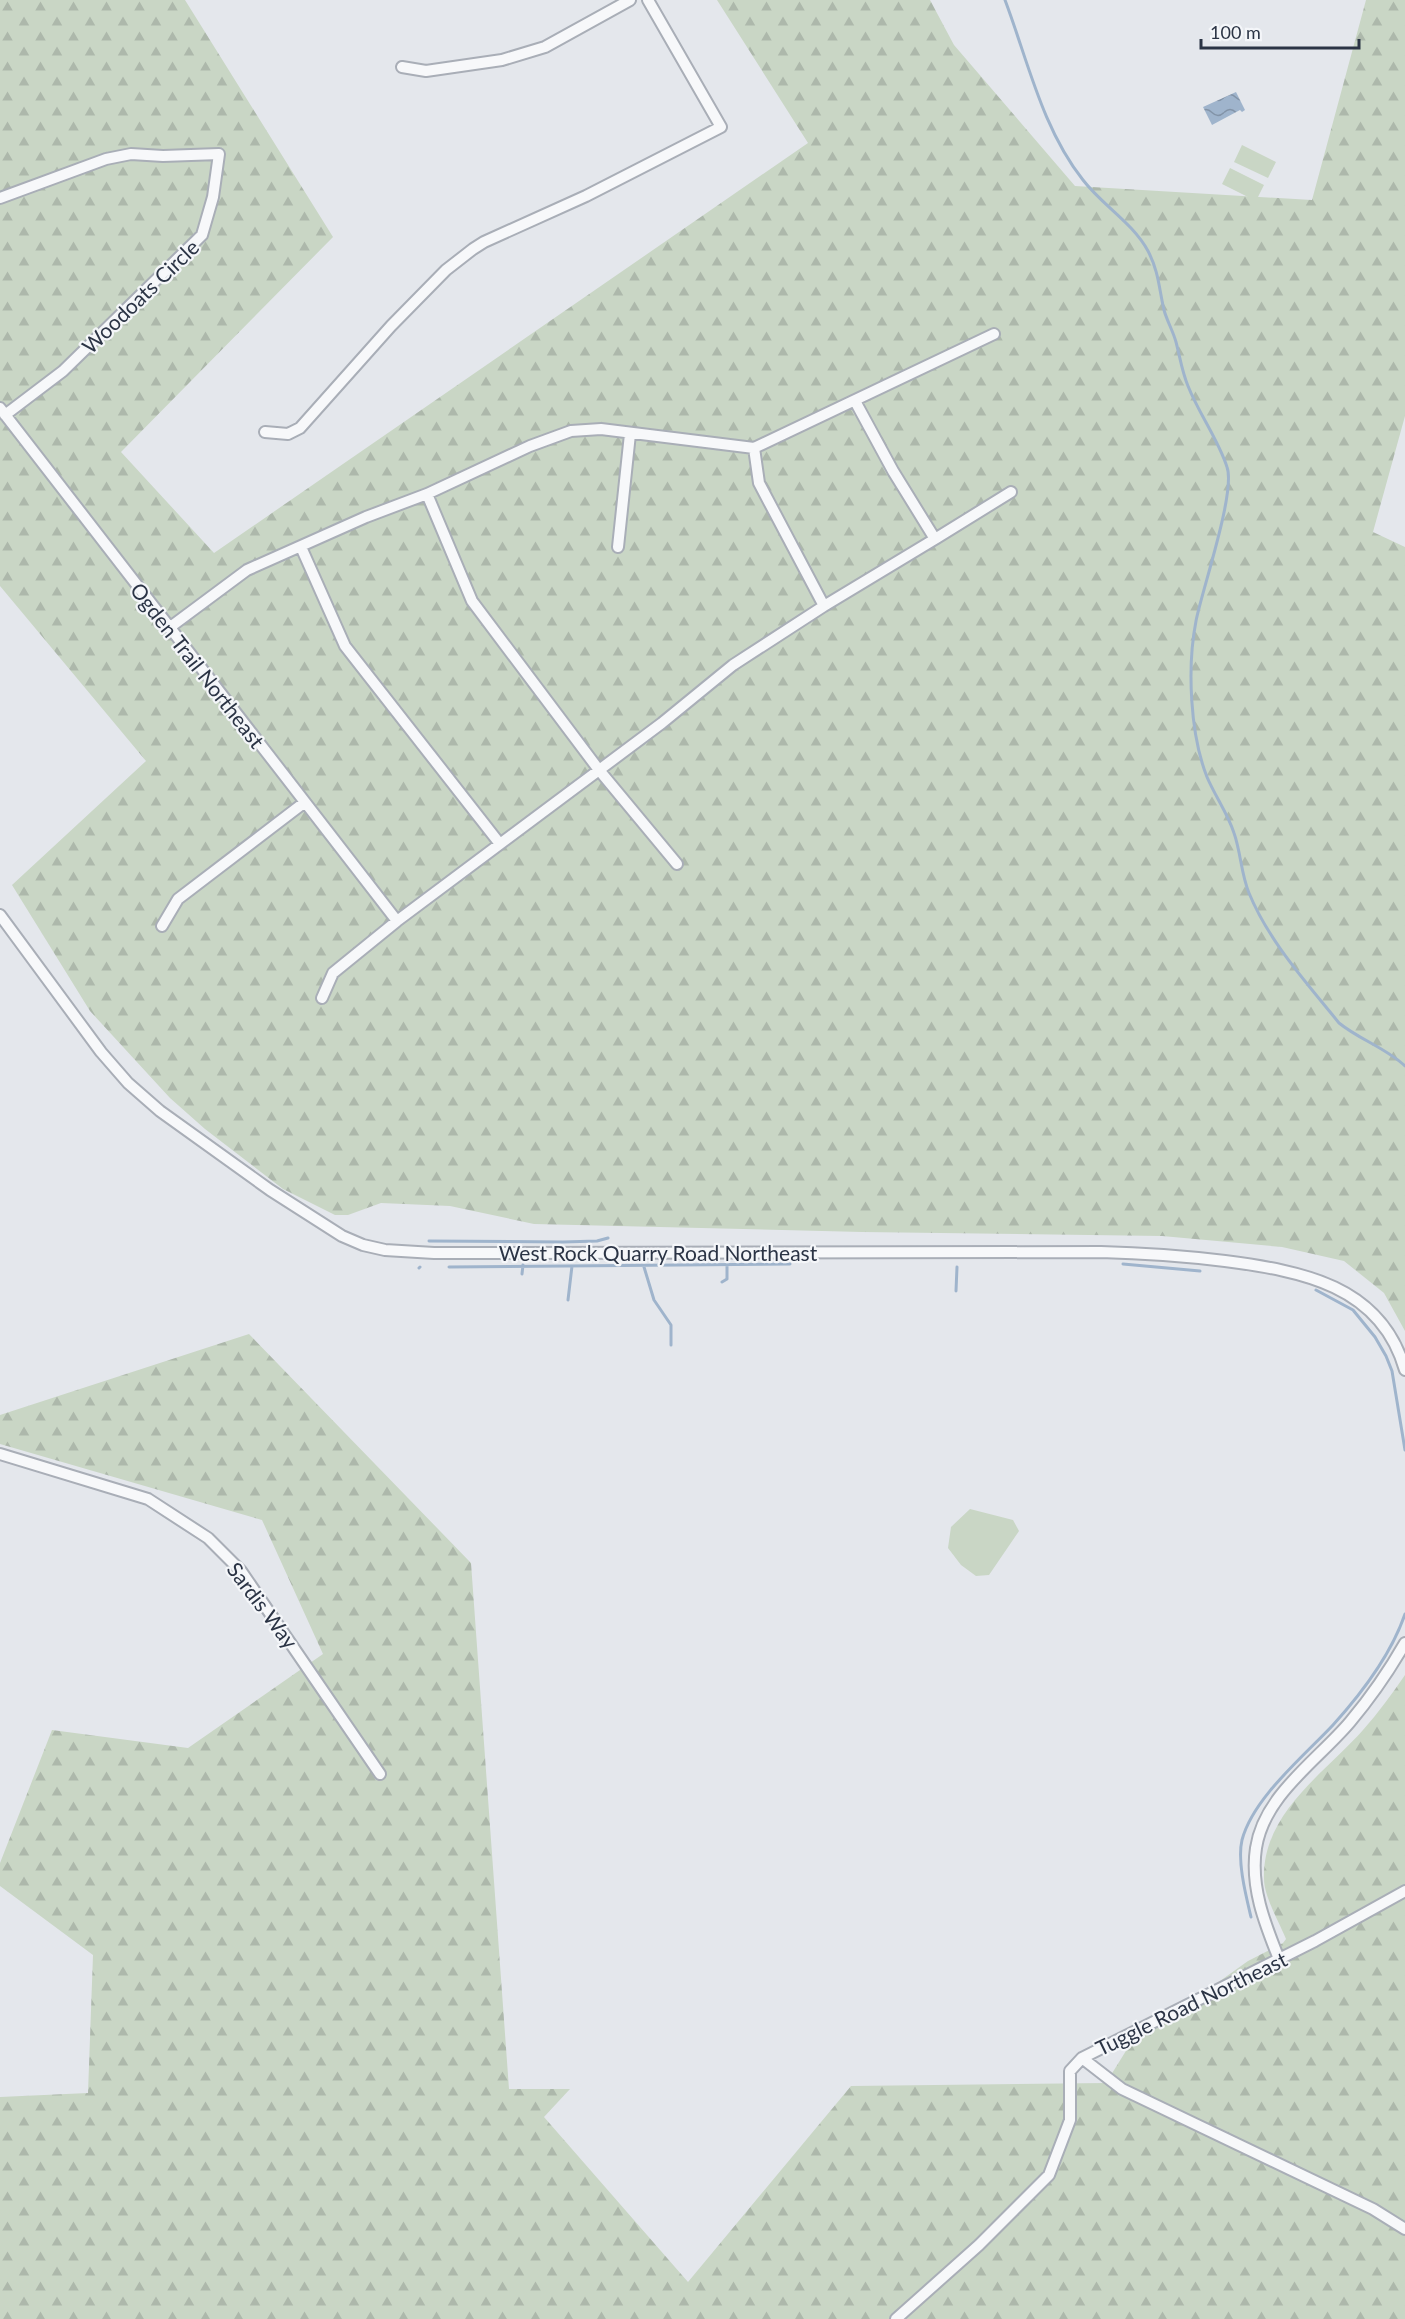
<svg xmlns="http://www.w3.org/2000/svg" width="1405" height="2319" font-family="Lato,sans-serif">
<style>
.forest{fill:url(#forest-firs)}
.pitch{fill:#c9d6c5}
.water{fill:url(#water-waves)}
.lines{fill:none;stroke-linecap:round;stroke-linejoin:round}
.stream{stroke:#9fb4cc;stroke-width:3}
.minor-casing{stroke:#a9aeb7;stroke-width:14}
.minor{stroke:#f7f8fa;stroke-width:10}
.labels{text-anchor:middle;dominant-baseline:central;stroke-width:4.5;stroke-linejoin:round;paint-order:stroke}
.street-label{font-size:21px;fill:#2b3445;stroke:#f4f6f9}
</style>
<defs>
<pattern id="forest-firs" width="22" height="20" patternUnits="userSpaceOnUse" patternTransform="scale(1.5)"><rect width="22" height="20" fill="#c9d6c5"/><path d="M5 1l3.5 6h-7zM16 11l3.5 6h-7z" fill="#adb8ab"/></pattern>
<pattern id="water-waves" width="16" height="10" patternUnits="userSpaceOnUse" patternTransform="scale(1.5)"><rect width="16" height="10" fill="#9fb4cc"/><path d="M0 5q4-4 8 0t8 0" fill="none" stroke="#8293a7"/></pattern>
</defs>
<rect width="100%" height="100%" fill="#e4e7ec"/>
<!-- forest -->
<path class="forest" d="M 0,0 L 185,0 L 333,237 L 121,452 L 214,553 L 808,143 L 717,0 L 930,0 L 954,45 L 1075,186 L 1312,200 L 1366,0 L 1405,0 L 1405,416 L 1373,532 L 1405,547 L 1405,1331 L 1384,1293 L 1344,1261 L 1282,1247 L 1162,1236 L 862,1232 L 534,1224 L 450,1206 L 381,1203 L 348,1215 L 335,1215 L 283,1189 L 205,1129 L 170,1098 L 90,1011 L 12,885 L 146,761 L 0,586 Z
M 249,1334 L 471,1563 L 509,2089 L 570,2089 L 544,2117 L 688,2282 L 851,2086 L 1106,2083 L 1129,2046 L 1248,1961 L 1283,1943 L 1286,1939 C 1279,1922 1264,1896 1264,1879 C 1262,1813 1325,1773 1363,1730 C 1378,1713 1392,1694 1405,1675 L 1405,2319 L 0,2319 L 0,2097 L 88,2093 L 93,1955 L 0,1886 L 0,1863 L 52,1730 L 188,1748 L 323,1654 L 262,1520 L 0,1444 L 0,1415 Z"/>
<!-- pitch -->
<path class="pitch" d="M 1242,145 L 1276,162 L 1268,178 L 1234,162 Z
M 1230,168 L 1264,185 L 1256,201 L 1222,184 Z
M 970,1509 L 1013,1520 L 1019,1531 L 989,1575 L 976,1576 L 961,1565 L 948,1548 L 951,1527 Z"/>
<!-- water -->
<path class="water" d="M 1236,92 L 1245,110 L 1242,112 L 1240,110 L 1212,125 L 1203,107 Z"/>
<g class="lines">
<!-- stream -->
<path class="stream" d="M 1005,0 C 1028,61 1042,128 1083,180 C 1103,206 1132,222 1148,251 C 1159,272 1159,289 1164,310 C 1167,321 1173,331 1176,342 C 1180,357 1182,372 1188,386 C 1199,414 1218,439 1227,467 C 1236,492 1202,590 1196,621 C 1187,667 1190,734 1207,777 C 1215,796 1228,814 1234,833 C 1241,853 1241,874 1249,893 C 1269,942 1307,983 1339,1023 C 1360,1040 1386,1048 1405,1066
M 429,1241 L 563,1242 L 597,1241 L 608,1238
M 1123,1264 L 1200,1271
M 449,1267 L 790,1264
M 644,1267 L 654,1300 L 671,1325 L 671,1345
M 419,1268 L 420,1267
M 522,1274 L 523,1265
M 722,1282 L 727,1279 L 727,1266
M 1316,1290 L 1353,1310 L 1375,1337 L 1386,1356 L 1392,1371 L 1405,1450
M 956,1291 L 957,1267
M 568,1300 L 572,1266
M 1251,1917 C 1246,1896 1237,1861 1242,1840 C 1253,1798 1304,1756 1333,1725 C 1362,1693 1391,1655 1405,1614"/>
<!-- minor casing -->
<g class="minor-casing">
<path id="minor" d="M 402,67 L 426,71 L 502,60 L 545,47 L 630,0
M 0,198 L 106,159 L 131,154 L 163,156 L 219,154 L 213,197 L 202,235 L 63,371 L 5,415
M 855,401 L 893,471 L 935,539 L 1011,492
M 0,408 L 397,921
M 265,432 L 288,434 L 300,428 L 391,326 L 446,270 L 473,249 L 484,242 L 586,196 L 721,127 L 648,0
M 754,448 L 759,483 L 824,606 L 935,539
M 427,494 L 472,601 L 599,770 L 677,864
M 301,547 L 345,646 L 500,844
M 618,547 L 630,434
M 169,628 L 247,570 L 366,517 L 427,494 L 530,446 L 571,431 L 601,429 L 754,448 L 994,334
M 0,915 L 101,1052 L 128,1083 L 160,1111 L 270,1190 L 342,1236 L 363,1245 L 385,1250 L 434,1253 L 1101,1252 C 1142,1253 1184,1256 1225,1261 C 1301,1271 1381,1285 1405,1370
M 162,926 L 178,899 L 305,802
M 322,998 L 333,973 L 397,921 L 662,723 L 733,665 L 824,606
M 0,1454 L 148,1499 L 208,1538 L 241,1571 L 380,1774
M 1279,1959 C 1265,1924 1250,1887 1256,1848 C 1264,1795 1318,1760 1350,1722 C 1371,1697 1389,1671 1405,1643
M 1082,2058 L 1122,2089 L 1373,2209 L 1405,2229
M 896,2319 L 979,2245 L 1049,2175 L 1070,2120 L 1070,2071 L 1082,2058 L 1315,1941 L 1405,1891"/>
</g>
<!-- minor -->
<use href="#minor" class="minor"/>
</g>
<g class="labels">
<!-- street labels -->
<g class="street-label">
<text transform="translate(140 296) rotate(-44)">Woodoats Circle</text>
<text transform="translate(198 665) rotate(52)">Ogden Trail Northeast</text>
<text x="658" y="1252">West Rock Quarry Road Northeast</text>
<text transform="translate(263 1605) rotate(53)">Sardis Way</text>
<text transform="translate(1191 2003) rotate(-26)">Tuggle Road Northeast</text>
</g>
</g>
<!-- scale -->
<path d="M1201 39v9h158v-9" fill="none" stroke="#2b3445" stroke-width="3"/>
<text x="1210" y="39" font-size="18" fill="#2b3445" stroke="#f4f6f9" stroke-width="4.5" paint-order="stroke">100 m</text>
</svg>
